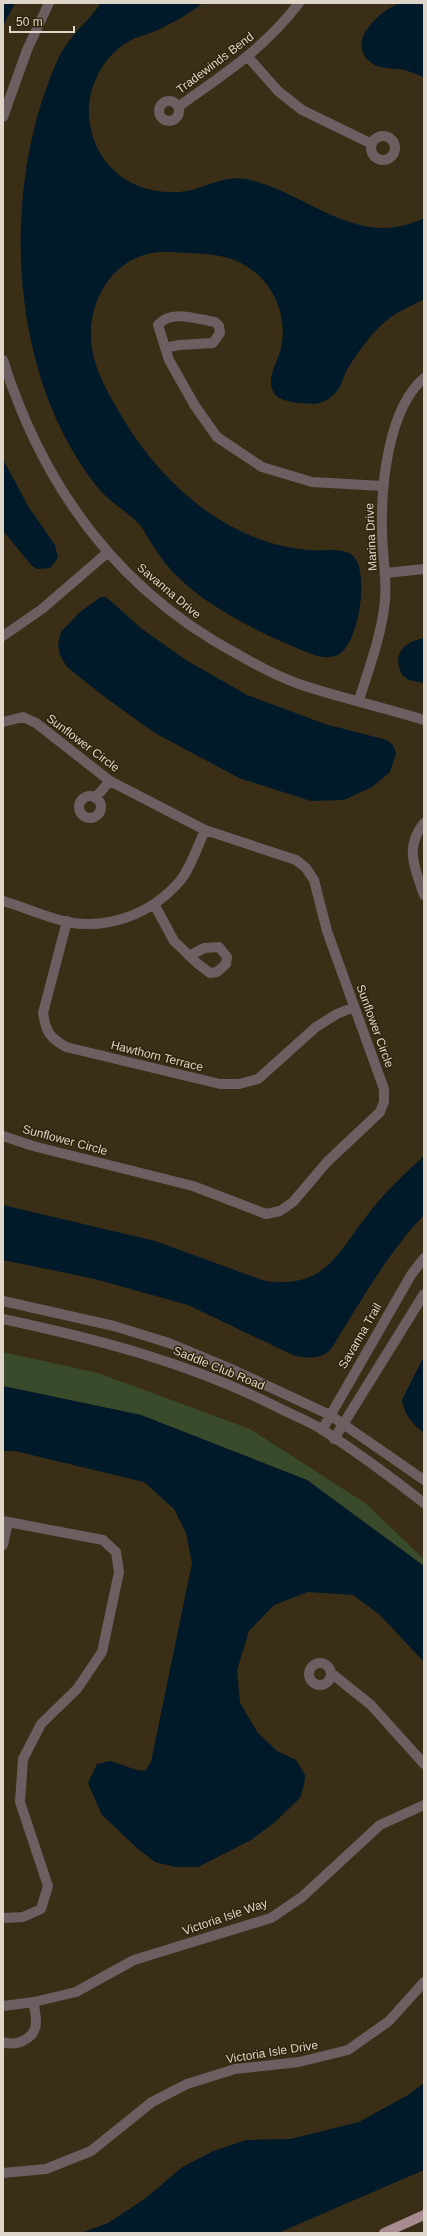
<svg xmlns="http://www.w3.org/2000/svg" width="427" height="2236" font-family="Arial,sans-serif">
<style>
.green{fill:#3a4b2c}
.water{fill:#001a2a}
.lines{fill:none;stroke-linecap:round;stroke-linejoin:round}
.minor{stroke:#6c5e61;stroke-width:10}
.major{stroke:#a78b90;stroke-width:10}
.labels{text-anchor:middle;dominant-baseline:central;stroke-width:3;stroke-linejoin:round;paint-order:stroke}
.street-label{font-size:12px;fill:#ded6c8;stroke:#30240d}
</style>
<rect width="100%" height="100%" fill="#3a2e17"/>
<!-- green -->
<path class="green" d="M 3,1352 L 98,1373 L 250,1429 L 365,1503 L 424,1559 L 424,1566 L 307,1480 L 141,1415 L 3,1386 Z"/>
<!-- water -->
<path class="water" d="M 3,3 L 15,3 L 3,26 Z
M 101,3 L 203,3 C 190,13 176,21 162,28 C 150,34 137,36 126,43 C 103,57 87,88 89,115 C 92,167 136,199 187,191 C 207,187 225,175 246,179 C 308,192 358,251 424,218 L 424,299 C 414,305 401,310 391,317 C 374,329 355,355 345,374 C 343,378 342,384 339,388 C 334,397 323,404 313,404 C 302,403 280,403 274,393 C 265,379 278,362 281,348 C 288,316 274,283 246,266 C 229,255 209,254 190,253 C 179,253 168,251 158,252 C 114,257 89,298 91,339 C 92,362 103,384 114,403 C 149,468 208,529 283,546 C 291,548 300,549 309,550 C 322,552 344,546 354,557 C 369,574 359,638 342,652 C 335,658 326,658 317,656 C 272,639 212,611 178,577 C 166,566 157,552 148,538 C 145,533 142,526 137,522 C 123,509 107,500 95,484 C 7,371 0,185 59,57 C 69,36 88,22 101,3 Z
M 401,3 L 424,3 L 424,78 C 418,74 411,72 404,70 C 395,68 385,69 377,66 C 362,60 357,44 366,31 C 375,18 386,8 401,3 Z
M 3,459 L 28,506 L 55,545 L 58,558 L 50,568 L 38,569 L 33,567 L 3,531 Z
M 101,597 L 106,597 L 142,629 L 186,660 L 247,695 L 325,724 L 387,740 L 393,745 L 396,753 L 390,772 L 372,787 L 344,800 L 311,801 L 239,778 L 155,733 L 106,698 L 67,667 L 60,655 L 58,645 L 61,632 L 80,612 Z
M 424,638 L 424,683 C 419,682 410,681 406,678 C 402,676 400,671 399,667 C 395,649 409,641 424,638 Z
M 424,1156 L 424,1215 C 386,1255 360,1303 331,1349 C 321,1360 308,1358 295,1356 L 188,1305 L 95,1279 L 3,1260 L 3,1205 L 155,1241 L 265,1281 C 327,1289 337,1253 369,1213 C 385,1192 404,1174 424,1156 Z
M 424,1356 L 424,1433 C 413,1425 404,1414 402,1400 Z
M 3,1386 L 141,1415 L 307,1480 L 424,1566 L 424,1662 L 380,1615 L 353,1595 L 308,1592 L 274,1605 L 249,1631 L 237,1670 L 240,1703 L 258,1733 L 277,1751 L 296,1760 L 305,1775 L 304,1785 L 300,1798 L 275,1822 L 251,1840 L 198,1867 L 175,1867 L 155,1862 L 137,1848 L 102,1815 L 88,1783 L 97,1764 L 110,1761 L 137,1770 L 145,1771 L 151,1762 L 192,1563 L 186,1533 L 174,1509 L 144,1482 L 15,1451 L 3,1451 Z
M 424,2083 L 424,2170 L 278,2233 L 81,2233 L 108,2223 L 146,2198 L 181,2168 L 211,2152 L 246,2140 L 290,2139 L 359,2122 L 408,2095 Z"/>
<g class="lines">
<!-- minor -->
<path class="minor" d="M 248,57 L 278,91 L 302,110 L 372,144
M159 111a10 10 0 1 1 20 0a10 10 0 1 1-20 0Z
M 178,107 C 224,74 264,49 299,3
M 3,117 L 27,50 L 49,3
M371 148a12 12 0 1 1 24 0a12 12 0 1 1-24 0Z
M 165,348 L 179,345 L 213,343 L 220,333 L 219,326 L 215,322 C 197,319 171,309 158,325 L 169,360 L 195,406 L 217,437 L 262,467 L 312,482 L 383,486
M 3,360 C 44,489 118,591 239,655 C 258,666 279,677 299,684 C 340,698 383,707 424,720
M 386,573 L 424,569
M 3,636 L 42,609 L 107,553
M 359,700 C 369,668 382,634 385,600 C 387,576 382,554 382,530 C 381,485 388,409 424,378
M 3,722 L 23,717 L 36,723 L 110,781 L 205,830 L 296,860 L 306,868 L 314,880 L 327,931 L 384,1089 L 384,1102 L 380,1112 L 327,1162 L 293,1202 L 280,1211 L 266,1214 L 193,1186 L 33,1146 L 3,1136
M79 807a11 11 0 1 1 22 0a11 11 0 1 1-22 0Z
M 95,798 L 110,781
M 424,823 C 404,847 415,869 424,895
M 3,901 C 24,907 45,917 67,922 C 108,930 151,914 179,882 C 190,870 198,845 205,830
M 154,904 L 174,941 L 198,964 L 210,973 L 217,972 L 226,964 L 227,957 L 219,947 L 204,948 L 189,956
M 67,921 L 43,1013 C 46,1032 49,1037 66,1047 L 220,1084 L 239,1084 L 258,1079 L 316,1027 L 337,1014 L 354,1007
M 3,1301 L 114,1326 L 169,1343 L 229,1368 L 330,1415 L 424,1480
M 3,1319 C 97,1339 190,1363 277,1407 C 292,1415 309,1421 323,1430 C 358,1453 391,1477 424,1503
M 322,1430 L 411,1275 L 424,1258
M 334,1439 L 424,1294
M 3,1521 L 103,1540 L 116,1552 L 119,1572 L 102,1652 L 77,1689 L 41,1724 L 23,1759 L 20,1802 L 48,1886 L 41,1909 L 23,1917 L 3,1918
M 3,1545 L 8,1522
M309 1674a11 11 0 1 1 22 0a11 11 0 1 1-22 0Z
M 331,1673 L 371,1705 L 424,1764
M 3,2006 L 34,2002 L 76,1992 L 134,1960 L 271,1918 L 302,1897 L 380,1825 L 424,1805
M 3,2042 C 17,2047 36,2038 36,2022 C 36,2015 34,2008 34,2002
M 3,2173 L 46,2169 L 91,2151 L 152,2102 L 187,2084 L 235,2069 L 299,2062 L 348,2050 L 389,2021 L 424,1982"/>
<!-- major -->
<path class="major" d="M 384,2233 L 424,2215"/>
</g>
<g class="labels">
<!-- street labels -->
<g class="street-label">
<text transform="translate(215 63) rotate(-37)">Tradewinds Bend</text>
<text transform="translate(371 537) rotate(-93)">Marina Drive</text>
<text transform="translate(169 591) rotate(40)">Savanna Drive</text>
<text transform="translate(83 743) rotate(37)">Sunflower Circle</text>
<text transform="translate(375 1026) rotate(70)">Sunflower Circle</text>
<text transform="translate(157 1056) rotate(14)">Hawthorn Terrace</text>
<text transform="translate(65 1140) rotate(15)">Sunflower Circle</text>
<text transform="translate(360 1336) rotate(-60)">Savanna Trail</text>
<text transform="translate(219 1368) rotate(22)">Saddle Club Road</text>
<text transform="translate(225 1917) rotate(-19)">Victoria Isle Way</text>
<text transform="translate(272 2052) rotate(-9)">Victoria Isle Drive</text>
</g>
</g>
<!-- border -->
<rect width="427" height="2236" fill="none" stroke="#ded6c8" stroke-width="8"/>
<!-- scale -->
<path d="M10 26v6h64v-6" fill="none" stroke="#ded6c8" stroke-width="2"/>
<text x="16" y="26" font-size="12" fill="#ded6c8" stroke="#30240d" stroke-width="3" paint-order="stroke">50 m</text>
</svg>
